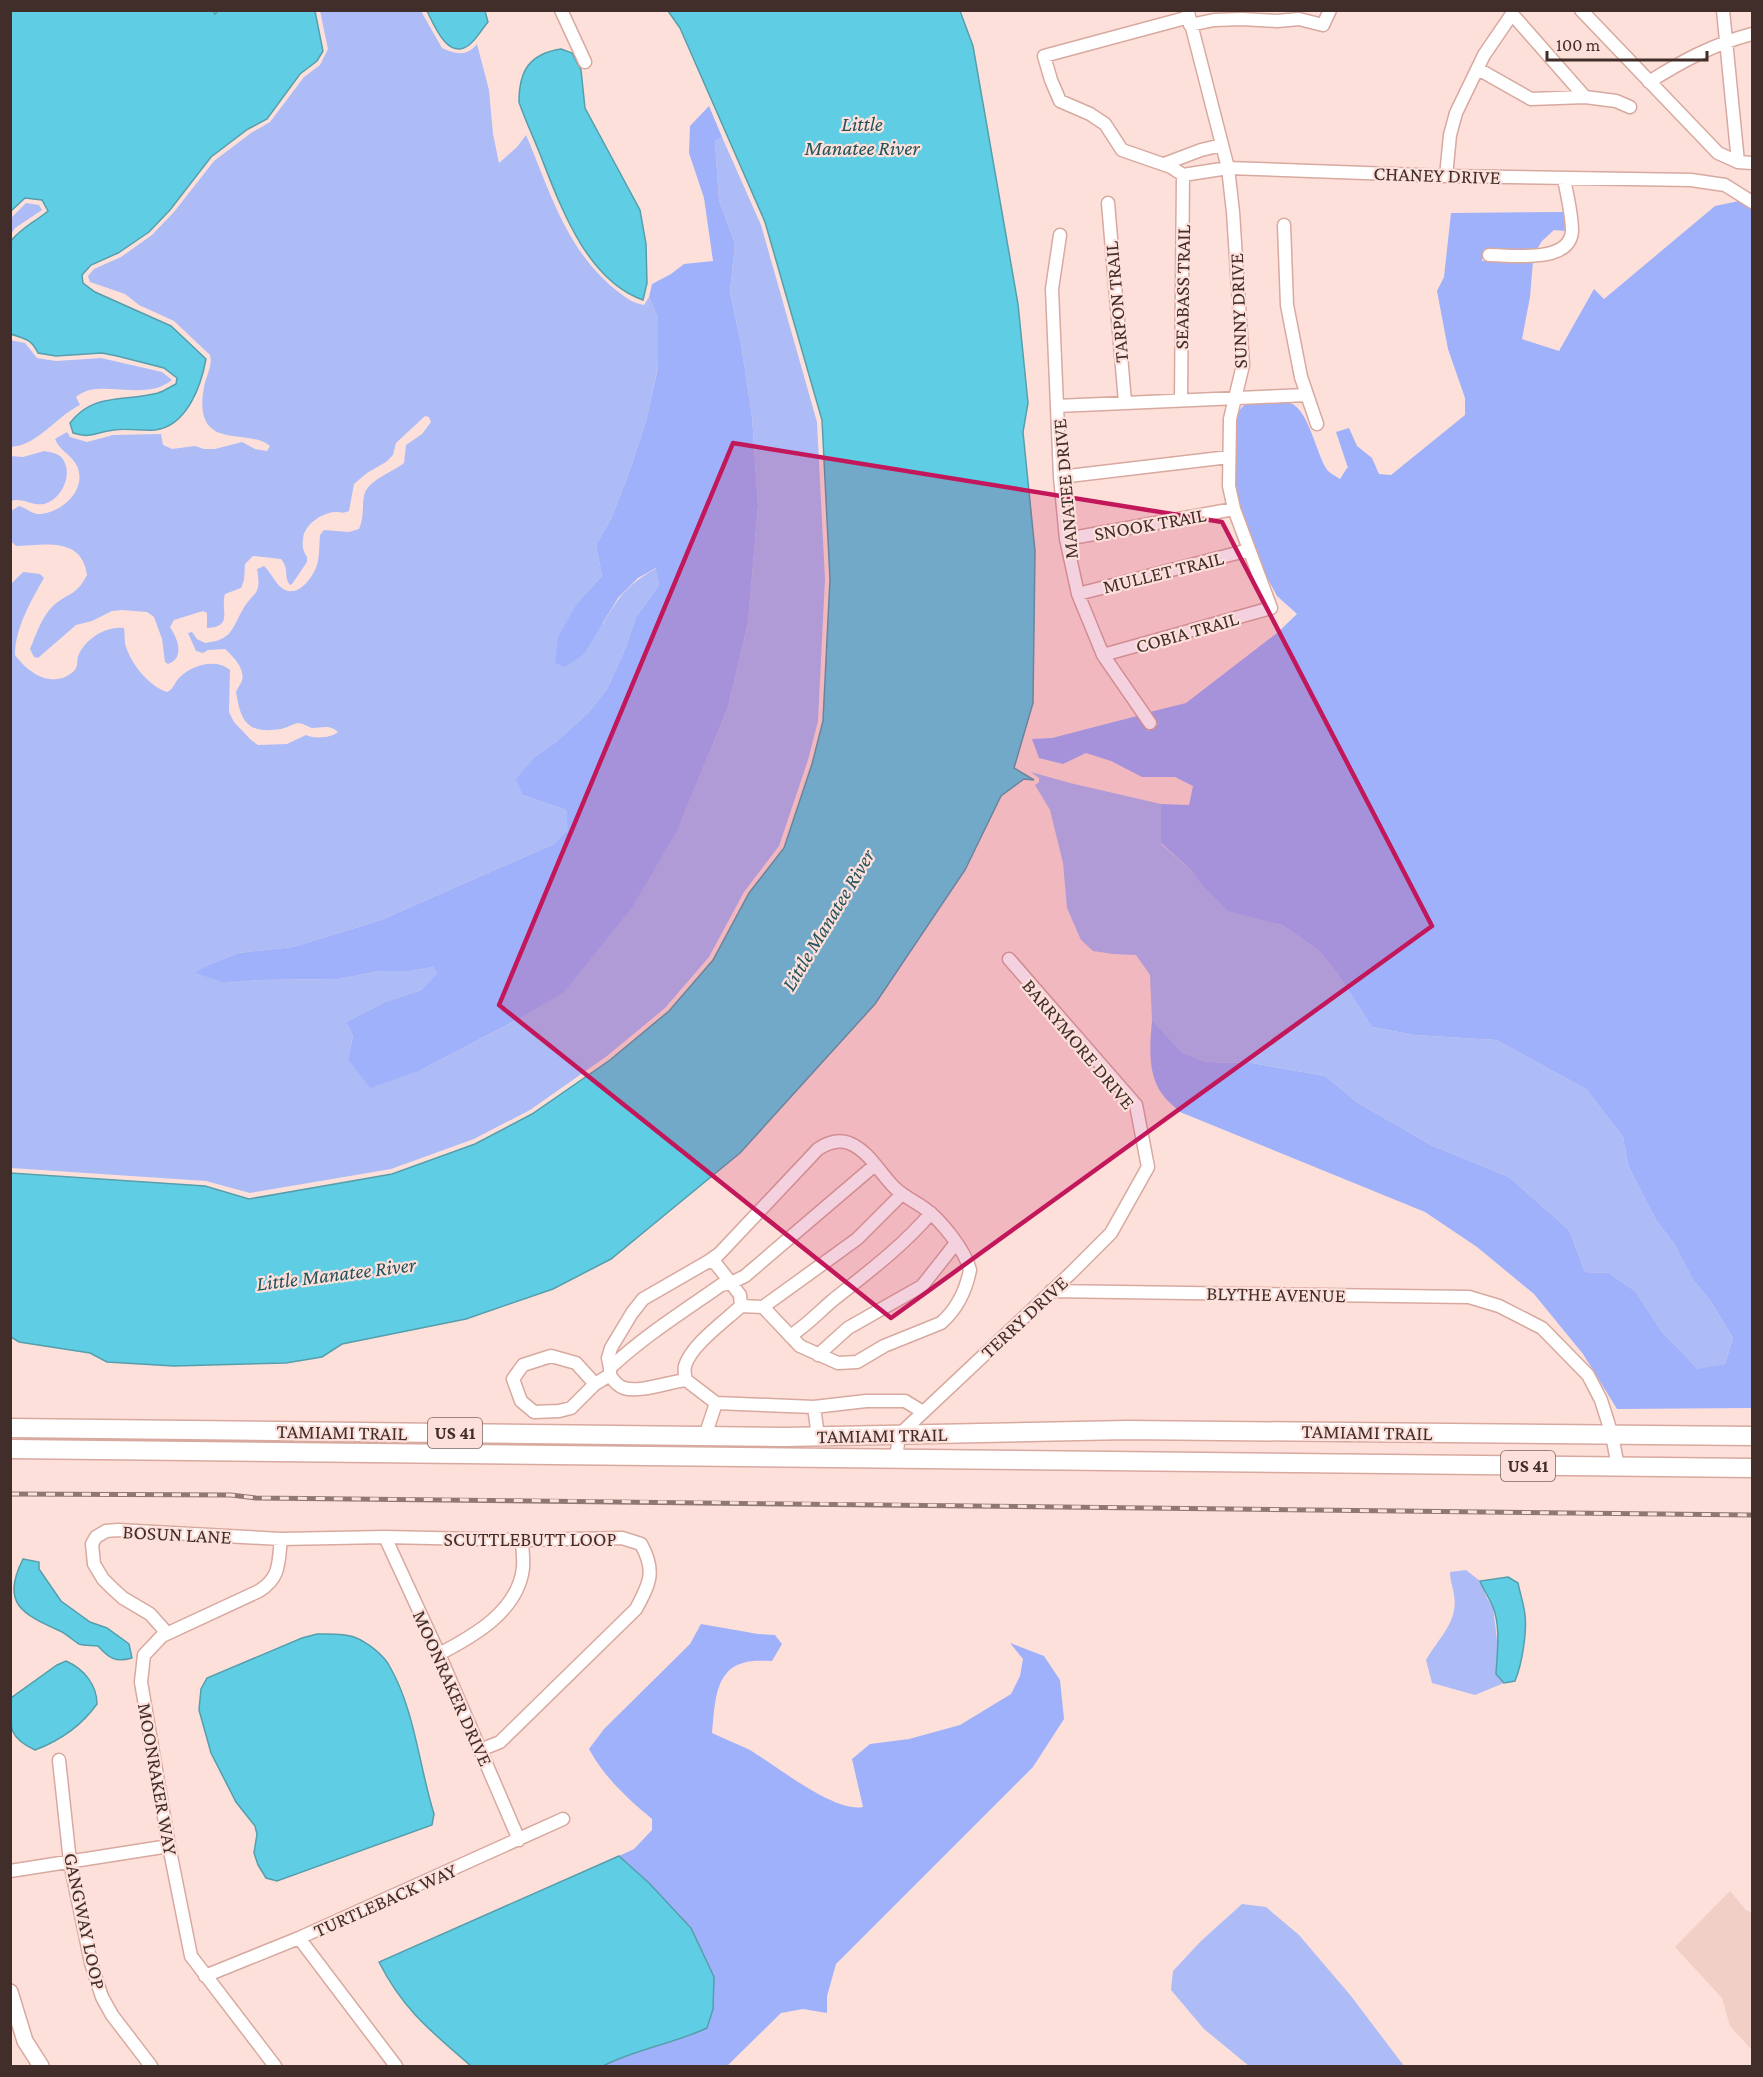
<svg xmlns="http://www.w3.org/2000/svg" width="1763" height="2077" font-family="'Crimson Pro',serif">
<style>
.built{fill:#f1cfc7}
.green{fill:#adbcf6}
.forest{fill:#9fb1fa}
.water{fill:#5fcee4;stroke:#569eac;stroke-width:1.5}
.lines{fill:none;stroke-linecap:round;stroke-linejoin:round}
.minor-casing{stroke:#d8a99f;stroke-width:15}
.tertiary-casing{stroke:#d8a99f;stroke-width:18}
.primary-casing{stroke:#d8a99f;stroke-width:21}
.minor{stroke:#fff;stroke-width:12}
.tertiary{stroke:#fff;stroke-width:15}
.primary{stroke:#fff;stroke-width:18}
.rail-casing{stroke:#8f7873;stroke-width:5}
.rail{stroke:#fee0da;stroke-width:3;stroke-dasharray:9;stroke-linecap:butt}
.marked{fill:#c2185b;fill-opacity:0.2;stroke:#c2185b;stroke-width:4.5;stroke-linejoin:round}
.labels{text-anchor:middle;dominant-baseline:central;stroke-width:4.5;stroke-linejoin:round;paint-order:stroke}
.shield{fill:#fee0da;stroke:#7a635f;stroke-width:1.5}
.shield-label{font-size:18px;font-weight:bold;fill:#412e2a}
.street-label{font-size:20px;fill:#412e2a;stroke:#fee0da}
.water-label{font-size:21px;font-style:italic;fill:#23535d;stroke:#fee0da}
</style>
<rect width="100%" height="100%" fill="#fee0da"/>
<!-- built -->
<path class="built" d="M 1730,1891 L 1746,1910 L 1752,1913 L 1752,2050 L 1730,2026 L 1722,1998 L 1675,1947 Z"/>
<!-- green -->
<path class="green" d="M 320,11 L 421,11 L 442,48 C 455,54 467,57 477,44 L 489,90 L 493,134 L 499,163 L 517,147 L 526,135 C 550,191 566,250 616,290 C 625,297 632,303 644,305 L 649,297 L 658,318 L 658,366 L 646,421 L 628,476 L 611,519 L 596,545 L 602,576 L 578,602 L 603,624 C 618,597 629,583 657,568 L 659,585 L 636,617 L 626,647 L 607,689 L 589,712 L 556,742 L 536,756 L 523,795 L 566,810 L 569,830 L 554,844 L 381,920 L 293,947 L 239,953 L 210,964 L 196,973 L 226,983 L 260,980 L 339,979 L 380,971 L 411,971 L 433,967 L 439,973 L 421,990 L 385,1002 L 346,1022 L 353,1036 L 348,1059 L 421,1070 L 520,1018 L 679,827 L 728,707 L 748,623 L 758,505 L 752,416 L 741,344 L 730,292 L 735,244 L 719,200 L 715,141 L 722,137 L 761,225 L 817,422 L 825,579 L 818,721 L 808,760 L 779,846 L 744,892 L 709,957 L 665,1008 L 607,1056 L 530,1110 L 474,1139 L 391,1169 L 250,1193 L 206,1181 L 11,1168 L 11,584 L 23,572 L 40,574 L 44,578 C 31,601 15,628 15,655 C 28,673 53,690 74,671 C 79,666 76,659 79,654 C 87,638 106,626 124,628 C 125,634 124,641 126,647 C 132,665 149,686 167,692 C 175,688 174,682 180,677 C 192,665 216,658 230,670 L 229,712 L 234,722 L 251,740 L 258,745 L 287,744 L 306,735 C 313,739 332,738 338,732 C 329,724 323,728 312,728 C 308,727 303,723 298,723 C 293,724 286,728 281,729 C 248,734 241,723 236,692 C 237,689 239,686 241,683 C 247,671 234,657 225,649 L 208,650 L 203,653 L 196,651 L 188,633 L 192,632 L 197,639 L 205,643 C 231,640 231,631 242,611 C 253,590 262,598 257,569 L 264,566 C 272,573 276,586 285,590 C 299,596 311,579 316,568 C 320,558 319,545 320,535 L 324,530 L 349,532 L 359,529 C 364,518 362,508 364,496 C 367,480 393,472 404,463 L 406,445 L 422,434 L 431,422 L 429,417 L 425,416 L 396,443 L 393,455 L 386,462 L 367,473 L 354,484 L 349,511 C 342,514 341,512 335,512 C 321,513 304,525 303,539 C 302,546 303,551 307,557 L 307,562 L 292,584 L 290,585 C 283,576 290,570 281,559 L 253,556 L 245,564 L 244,580 L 241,588 L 225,594 C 220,610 234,627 207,628 L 207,613 L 203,611 L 174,620 L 170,627 C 178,639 185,658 168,664 L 165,662 L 162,639 L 154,617 L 147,612 L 122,610 L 112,611 L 92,621 L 76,625 L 38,658 L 34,657 L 30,649 C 36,635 41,618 52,607 C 66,593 76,597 87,575 C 82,536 44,545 16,546 L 11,541 L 11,511 L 19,506 C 27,508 32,515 41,514 C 63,512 89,488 76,464 C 70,454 59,450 55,439 L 67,432 L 70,437 L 87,442 L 113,435 L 161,434 L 163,445 L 172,449 L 195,446 L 204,449 L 215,449 L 242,442 L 255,449 L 267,451 L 270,446 C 258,435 233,439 217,432 C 200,424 201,403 204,387 C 206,376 213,366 210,355 L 174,321 L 139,305 L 125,294 L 90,282 L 88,276 L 94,269 L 121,257 L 152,235 L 174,212 L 214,161 L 251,133 L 270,122 L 304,77 L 320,65 L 328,49 Z
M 26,203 L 39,205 L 42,210 L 15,228 L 11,234 L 11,218 Z
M 10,340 L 25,343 L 37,358 L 56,361 L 101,358 L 162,372 L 172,380 C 144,403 98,377 76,397 L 80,405 L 78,406 C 55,418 38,445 11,447 Z
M 44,451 C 49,452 58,453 62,458 C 74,473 62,500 44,504 C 32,506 22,497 11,501 L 11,456 L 23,457 Z
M 1031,772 L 1070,783 L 1161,804 L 1161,844 L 1191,870 L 1198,881 L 1228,910 L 1282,925 L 1318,950 L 1337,973 L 1372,1027 L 1414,1035 L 1496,1040 L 1586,1089 L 1623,1137 L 1628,1165 L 1656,1220 L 1675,1245 L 1693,1280 L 1710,1300 L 1733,1338 L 1725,1364 L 1699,1370 L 1662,1332 L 1635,1291 L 1609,1273 L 1585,1272 L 1569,1230 L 1509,1177 L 1431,1145 L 1358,1103 L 1325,1076 L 1252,1063 L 1206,1062 L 1182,1052 L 1152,1020 L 1150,975 L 1136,955 L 1113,954 L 1093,951 L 1081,940 L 1067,908 L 1063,863 L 1050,810 L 1035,785 L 1039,782 L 1039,778 Z
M 1466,1570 L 1480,1581 L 1487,1598 L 1493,1607 L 1498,1648 L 1496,1674 L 1504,1683 L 1475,1695 L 1432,1683 L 1426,1660 C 1438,1639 1459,1621 1454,1595 C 1453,1587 1450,1581 1450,1572 Z
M 1242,1904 L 1266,1907 L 1299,1935 L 1351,1996 L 1404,2066 L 1249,2066 L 1204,2029 L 1171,1990 L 1173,1971 L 1201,1941 Z"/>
<!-- forest -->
<path class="forest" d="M 709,106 L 722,137 L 715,141 L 719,200 L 735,244 L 730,292 L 741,344 L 752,416 L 758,505 L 748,623 L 728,707 L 679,827 L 633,906 L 564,992 L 520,1018 L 421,1070 L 370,1088 L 348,1059 L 353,1036 L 346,1022 L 385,1002 L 421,990 L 438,973 L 433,967 L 411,971 L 380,971 L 339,979 L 260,980 L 225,983 L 195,973 L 210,964 L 239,953 L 293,947 L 381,920 L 554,844 L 568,830 L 566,810 L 523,795 L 516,779 L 536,756 L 556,742 L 589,712 L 607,689 L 626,647 L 636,617 L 659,585 L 656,568 L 638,578 L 618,598 L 584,654 L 565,667 L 555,663 L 558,637 L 578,602 L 602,576 L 596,545 L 611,519 L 628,476 L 646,421 L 658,367 L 658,318 L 649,297 L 652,284 L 671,274 L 684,264 L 713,261 L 704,198 L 689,153 L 690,126 Z
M 1739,201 L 1752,209 L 1752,1408 L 1617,1409 L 1583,1354 L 1534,1294 L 1477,1247 L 1425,1212 L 1180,1112 C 1174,1106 1167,1101 1162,1094 C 1147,1073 1150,1044 1152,1020 L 1182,1052 L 1206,1062 L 1252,1063 L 1325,1076 L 1358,1103 L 1431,1145 L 1509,1177 L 1569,1230 L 1585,1272 L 1609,1273 L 1635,1291 L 1662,1332 L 1698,1369 L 1725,1364 L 1733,1338 L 1710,1300 L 1693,1280 L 1675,1245 L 1656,1220 L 1628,1165 L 1623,1137 L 1586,1089 L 1496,1040 L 1414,1035 L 1372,1027 L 1337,973 L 1318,950 L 1282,925 L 1228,911 L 1198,881 L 1191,870 L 1161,843 L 1161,804 L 1189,805 L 1193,786 L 1175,777 L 1142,777 L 1111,761 L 1086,753 L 1063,764 L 1039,758 L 1032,739 L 1052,738 L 1137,716 L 1148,731 L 1158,724 L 1150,712 L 1186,703 L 1277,633 L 1297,614 L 1277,596 L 1262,568 L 1240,507 L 1236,492 L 1236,418 L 1238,412 L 1245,404 C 1258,403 1273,400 1286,402 C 1309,404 1315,454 1328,471 C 1331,474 1336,476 1340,479 L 1347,468 L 1348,468 L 1336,432 L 1349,428 L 1357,446 L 1372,458 L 1379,474 L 1391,475 L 1465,415 L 1465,398 L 1448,349 L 1437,291 L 1444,277 L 1451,213 L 1564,212 L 1565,231 L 1554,230 L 1542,241 L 1537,249 L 1484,249 L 1482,261 L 1533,261 L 1530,297 L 1522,339 L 1559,351 L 1594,289 L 1604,299 L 1715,206 Z
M 701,1624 L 758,1634 L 775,1635 L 782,1644 L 772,1661 C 763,1661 751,1660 743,1663 C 713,1671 715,1709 712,1733 C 724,1739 738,1744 750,1750 C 776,1766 835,1813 863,1807 L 852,1759 L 870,1744 L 909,1739 L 960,1725 L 1011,1694 L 1020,1676 L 1023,1659 L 1010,1643 L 1044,1656 L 1060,1680 L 1064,1719 L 1033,1767 L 836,1964 L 827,1996 L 827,2013 L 803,2009 L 781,2013 L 727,2066 L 603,2066 L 620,2058 L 689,2036 L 714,1977 L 691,1927 L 649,1883 L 619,1856 L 634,1849 L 652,1830 L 652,1819 C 627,1798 604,1777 589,1749 L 604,1729 L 690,1644 Z"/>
<!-- water -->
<path class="water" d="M 213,10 L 215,14 L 219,10 L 315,11 L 323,51 L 317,61 L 300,74 L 267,119 L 248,129 L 211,157 L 170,210 L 149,232 L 118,253 L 91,265 L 82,275 L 83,283 L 95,292 L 171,326 L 206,359 C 201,386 187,426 155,430 C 142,431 127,428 114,430 C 94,432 94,439 73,433 L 70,423 C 93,392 125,402 158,393 C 164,391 170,387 176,384 L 177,378 L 164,368 L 117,356 L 102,353 L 56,356 L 38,353 C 31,338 24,339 11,334 L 11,241 C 21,228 35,222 48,211 L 42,200 L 25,198 L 11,211 L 11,11 Z
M 427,11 L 485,11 L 488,22 C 482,29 476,40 469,45 C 448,61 434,25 427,11 Z
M 668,11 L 960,11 L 973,46 L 1018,304 L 1028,403 L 1023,432 L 1035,551 L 1033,703 L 1014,768 L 1034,780 L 1024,779 L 1001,796 L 965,870 L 875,1004 L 740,1153 L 611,1259 L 553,1289 L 466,1319 L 342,1344 L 322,1357 L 286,1363 L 174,1366 L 107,1362 L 90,1353 L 19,1342 L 11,1337 L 11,1173 L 205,1186 L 249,1199 L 392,1174 L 475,1144 L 532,1114 L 610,1060 L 669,1011 L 713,960 L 749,893 L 784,848 L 812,764 L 823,721 L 830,579 L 822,420 L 765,222 L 680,28 Z
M 561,49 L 572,53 L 581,70 L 585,108 L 640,210 L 646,244 L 647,283 L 643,300 C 586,280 560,205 540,154 C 533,136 525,120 519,102 C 519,71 529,54 561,49 Z
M 23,1559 L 39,1562 L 39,1569 L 61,1601 L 90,1622 L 107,1628 L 129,1644 L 132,1658 C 115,1663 109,1658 98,1646 C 92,1645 84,1646 79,1644 C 72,1640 67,1634 60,1631 C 23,1614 0,1604 23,1559 Z
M 1508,1577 L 1518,1583 C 1520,1593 1524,1605 1525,1615 C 1527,1633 1522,1664 1515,1681 L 1504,1683 L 1496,1674 C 1497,1654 1501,1627 1493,1607 C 1490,1599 1484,1591 1480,1581 Z
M 317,1634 C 330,1634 343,1633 354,1637 C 367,1642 384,1655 390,1667 C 415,1711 419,1766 434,1814 L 432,1825 L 277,1881 L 266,1878 L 258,1865 L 254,1853 L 257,1834 L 255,1826 L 236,1802 L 211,1753 L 199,1710 L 201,1689 L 207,1678 L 302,1638 Z
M 66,1661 C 84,1669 97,1685 97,1704 C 82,1725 59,1741 35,1750 C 7,1737 10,1726 11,1698 L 57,1665 Z
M 619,1856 L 649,1883 L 691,1928 L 714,1977 L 713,2009 L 707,2028 C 673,2044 636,2049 603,2066 L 471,2066 C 432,2032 403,2010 379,1962 Z"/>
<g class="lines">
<!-- minor casing -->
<g class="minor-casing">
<path id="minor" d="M 561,10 L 585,62
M 1581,10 L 1718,153 L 1738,162 L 1752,163
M 1723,10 L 1738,162
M 1189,17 L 1044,56 L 1051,80 L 1060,101 L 1090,114 L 1105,124 L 1122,150 L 1171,167 L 1183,175 L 1228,168 L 1446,176 L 1691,180 L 1725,185 L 1752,202
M 1190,25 L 1214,20 L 1242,19 L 1277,21 L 1299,19 L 1323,25 L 1330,10
M 1478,69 L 1531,99 L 1585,97 L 1616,101 L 1630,107
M 1649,82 C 1682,61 1714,44 1752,34
M 1164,164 L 1201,150 L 1222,145
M 1446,176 L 1450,135 L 1456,113 L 1484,55 L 1512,14 L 1585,97
M 1108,203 L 1125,402
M 1284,225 L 1287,305 L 1301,377 L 1317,424
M 1060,235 L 1052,289 L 1060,477 L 1066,539 L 1078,594 L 1103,655 L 1150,723
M 1489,255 C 1511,255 1570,264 1572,231 C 1572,214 1567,195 1564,179
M 1181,400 L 1183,175
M 1057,406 L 1307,395
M 1060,477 L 1229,457
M 1066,539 L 1234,509
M 1078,594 L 1249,550
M 1103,655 L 1271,608 L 1234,509 L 1229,486 L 1230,419 L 1243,365 L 1233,212 L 1228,168 L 1188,12
M 709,1261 L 719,1254 L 818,1149 C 827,1143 838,1139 849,1143 C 869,1151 879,1172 894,1187 C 903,1196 914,1201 924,1208 C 941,1220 965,1250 970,1270 C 966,1290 957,1309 941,1323 L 884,1346 L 857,1362 L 838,1363 L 800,1346 L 763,1307 L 741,1306
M 1051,1291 L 1469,1297 L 1499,1306 L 1542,1328 L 1588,1375 L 1601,1400 L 1612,1435 L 1618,1467
M 763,1307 L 857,1239 L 902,1194
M 790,1336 C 806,1326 819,1312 833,1300 C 867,1273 903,1246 931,1213
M 818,1355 L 848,1328 L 922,1286 L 956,1243
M 610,1368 L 608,1358 L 611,1348 L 632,1313 L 643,1299 L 709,1261 L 716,1264 L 731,1283 L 745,1276 L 875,1165
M 686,1380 C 668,1382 640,1393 624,1388 C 617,1386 613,1380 610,1375 L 610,1368 C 644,1336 684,1311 721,1285 L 731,1283 L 740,1295 L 741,1306 C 725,1321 691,1345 685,1366 C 684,1370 685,1376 686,1380 L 716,1403 L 705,1436
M 595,1384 L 576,1363 L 551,1356 L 523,1365 L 513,1379 L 521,1401 L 534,1412 L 559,1411 L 571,1408 L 595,1384 L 610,1375
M 716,1403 L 814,1407 L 818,1436
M 814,1407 L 866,1401 L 905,1401 L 923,1412
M 896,1459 L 899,1435 L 1071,1273 L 1111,1233 L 1148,1167 L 1136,1105 L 1009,959
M 385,1537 L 439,1654 L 519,1840
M 167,1633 L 150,1614 L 123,1598 L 112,1588 L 103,1579 L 94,1564 L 92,1544 L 96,1537 L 106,1531 L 118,1530 L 281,1539 L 385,1537 L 522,1540 L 622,1538 L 641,1544 C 656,1571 650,1583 636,1609 L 500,1742 L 480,1750
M 439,1654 C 474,1636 518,1611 523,1568 C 524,1559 522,1549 522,1540
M 59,1760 L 70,1862 L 91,1963 L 102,1997 L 112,2015 L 151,2066
M 10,1871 L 169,1846
M 299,1938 L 396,2066
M 205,1976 L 299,1938 L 563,1819
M 275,2066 L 191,1956 L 169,1846 L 141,1682 L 144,1655 L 162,1636 L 259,1591 C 281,1577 278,1563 281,1539"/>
</g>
<!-- tertiary casing -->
<g class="tertiary-casing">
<path id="tertiary" d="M 10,1992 L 25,2041 L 41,2066"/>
</g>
<!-- primary casing -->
<g class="primary-casing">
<path id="primary" d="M 10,1428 L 785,1437 L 1128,1430 L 1752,1436
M 10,1449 L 1752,1468"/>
</g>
<!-- minor -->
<use href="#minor" class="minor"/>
<!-- tertiary -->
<use href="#tertiary" class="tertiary"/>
<!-- primary -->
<use href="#primary" class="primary"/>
<!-- rail casing -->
<g class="rail-casing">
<path id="rail" d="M 10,1494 L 231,1495 L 256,1498 C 755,1502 1254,1510 1752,1515"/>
</g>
<!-- rail -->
<use href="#rail" class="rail"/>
</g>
<!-- marked area -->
<path class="marked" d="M 733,443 L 1222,522 L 1432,926 L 891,1318 L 499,1005 Z"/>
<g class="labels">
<!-- shield labels -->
<g class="shield">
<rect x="428" y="1418" width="54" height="30" rx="4.5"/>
<rect x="1501" y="1451" width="54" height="30" rx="4.5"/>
</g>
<g class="shield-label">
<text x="455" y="1433">US 41</text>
<text x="1528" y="1466">US 41</text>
</g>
<!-- street labels -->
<g class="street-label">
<text transform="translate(1437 175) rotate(2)">CHANEY DRIVE</text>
<text transform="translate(1182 287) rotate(-89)">SEABASS TRAIL</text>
<text transform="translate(1116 302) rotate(-95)">TARPON TRAIL</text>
<text transform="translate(1238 311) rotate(-92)">SUNNY DRIVE</text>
<text transform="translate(1065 489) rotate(-95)">MANATEE DRIVE</text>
<text transform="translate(1150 524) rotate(-10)">SNOOK TRAIL</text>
<text transform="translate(1163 572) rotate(-14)">MULLET TRAIL</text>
<text transform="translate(1187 632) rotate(-16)">COBIA TRAIL</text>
<text transform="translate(1079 1044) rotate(50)">BARRYMORE DRIVE</text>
<text transform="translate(1276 1294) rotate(1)">BLYTHE AVENUE</text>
<text transform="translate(1024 1317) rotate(-43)">TERRY DRIVE</text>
<text transform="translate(342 1432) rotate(1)">TAMIAMI TRAIL</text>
<text transform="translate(1367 1432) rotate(1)">TAMIAMI TRAIL</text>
<text transform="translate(882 1435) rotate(-1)">TAMIAMI TRAIL</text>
<text transform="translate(177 1534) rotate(3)">BOSUN LANE</text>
<text x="530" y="1539">SCUTTLEBUTT LOOP</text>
<text transform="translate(453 1688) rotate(66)">MOONRAKER DRIVE</text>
<text transform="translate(158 1779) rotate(80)">MOONRAKER WAY</text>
<text transform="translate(385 1900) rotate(-24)">TURTLEBACK WAY</text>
<text transform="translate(85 1921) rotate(78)">GANGWAY LOOP</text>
</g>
<!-- water labels -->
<g class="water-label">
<text x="862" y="124">Little<tspan x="862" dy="24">Manatee River</tspan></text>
<text transform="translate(828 920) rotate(-59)">Little Manatee River</text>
<text transform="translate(336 1274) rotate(-7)">Little Manatee River</text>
</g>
</g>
<!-- border -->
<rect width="1763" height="2077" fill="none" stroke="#412e2a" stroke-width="24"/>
<!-- scale -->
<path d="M1547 51v9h160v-9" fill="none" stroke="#412e2a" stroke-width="3"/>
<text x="1556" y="51" font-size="18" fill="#412e2a" stroke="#fee0da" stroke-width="4.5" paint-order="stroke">100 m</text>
</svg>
